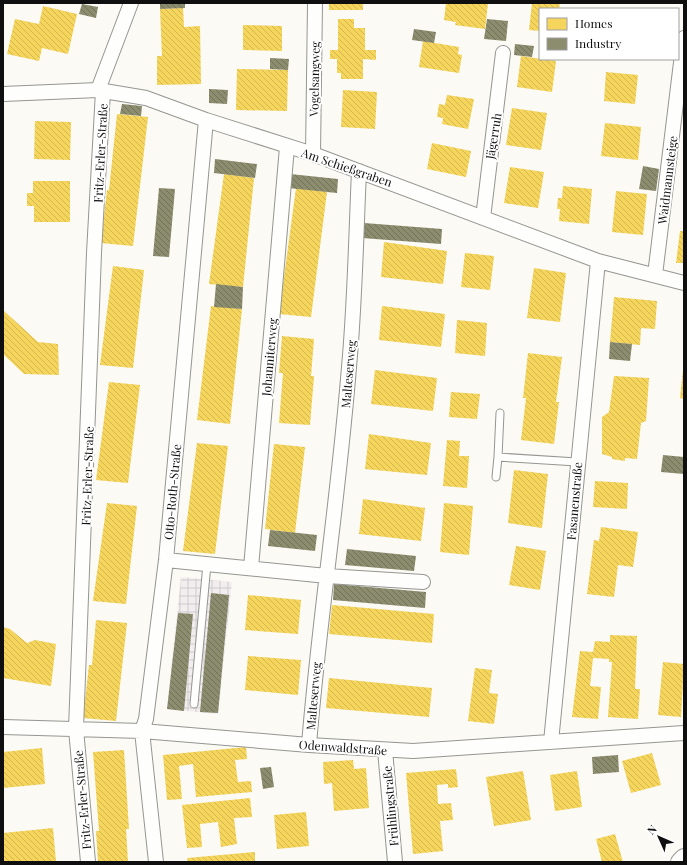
<svg xmlns="http://www.w3.org/2000/svg" width="687" height="865" font-family="'Playfair Display',serif">
<style>
.industrial{fill:url(#industrial-grid)}
.homes{fill:url(#homes-back-hatch)}
.industry{fill:url(#industry-back-hatch)}
.lines{fill:none;stroke-linecap:round;stroke-linejoin:round}
.service-casing{stroke:#959592;stroke-width:9}
.minor-casing{stroke:#959592;stroke-width:16}
.tertiary-casing{stroke:#959592;stroke-width:20}
.service{stroke:#fefefd;stroke-width:7}
.minor{stroke:#fefefd;stroke-width:14}
.tertiary{stroke:#fefefd;stroke-width:18}
.labels{text-anchor:middle;dominant-baseline:central;stroke-width:4;stroke-linejoin:round;paint-order:stroke}
.street-label{font-size:12px;fill:#0f0f0f;stroke:#fff}
</style>
<defs>
<pattern id="industrial-grid" width="8" height="8" patternUnits="userSpaceOnUse"><rect width="8" height="8" fill="#f2eef0"/><path d="M0 4h8M4 0v8" fill="none" stroke="#cecbcd"/></pattern>
<pattern id="homes-back-hatch" width="6" height="6" patternUnits="userSpaceOnUse"><rect width="6" height="6" fill="#f6d55c"/><path d="M-1 5l2 2M0 0l6 6M5-1l2 2" fill="none" stroke="#d2b64f"/></pattern>
<pattern id="industry-back-hatch" width="6" height="6" patternUnits="userSpaceOnUse"><rect width="6" height="6" fill="#8c8c6e"/><path d="M-1 5l2 2M0 0l6 6M5-1l2 2" fill="none" stroke="#717159"/></pattern>
</defs>
<rect width="100%" height="100%" fill="#fbfaf4"/>
<!-- industrial -->
<path class="industrial" d="M 181,577 L 232,582 L 218,714 L 167,709 Z"/>
<!-- homes -->
<path class="homes" d="M 329,3 L 363,3 L 363,10 L 329,10 Z
M 446,3 L 488,3 L 485,29 L 455,25 L 456,22 L 444,20 Z
M 532,3 L 560,3 L 559,9 L 540,9 L 540,31 L 529,30 Z
M 43,6 L 77,14 L 68,54 L 42,48 L 39,61 L 7,54 L 15,19 L 39,24 Z
M 183,8 L 184,27 L 200,26 L 201,84 L 157,85 L 157,56 L 162,56 L 160,9 Z
M 338,19 L 354,19 L 354,28 L 365,28 L 365,50 L 376,50 L 376,60 L 363,59 L 363,79 L 341,79 L 341,73 L 337,73 L 337,59 L 330,59 L 330,50 L 338,50 Z
M 243,25 L 282,26 L 282,51 L 243,50 Z
M 423,41 L 459,47 L 458,54 L 462,55 L 459,73 L 419,67 Z
M 521,56 L 556,61 L 552,92 L 517,87 Z
M 237,69 L 288,70 L 287,111 L 236,110 Z
M 606,72 L 638,75 L 635,104 L 604,101 Z
M 343,90 L 377,92 L 375,129 L 341,127 Z
M 447,95 L 474,99 L 468,129 L 442,124 L 443,118 L 437,117 L 439,104 L 445,105 Z
M 512,108 L 547,113 L 541,150 L 506,145 Z
M 117,114 L 148,117 L 133,246 L 101,243 L 107,190 L 109,190 Z
M 35,121 L 71,122 L 70,160 L 34,159 Z
M 605,123 L 641,127 L 638,160 L 601,156 Z
M 432,143 L 471,151 L 466,177 L 427,169 Z
M 510,167 L 544,172 L 538,208 L 504,203 Z
M 224,174 L 254,178 L 243,287 L 209,284 Z
M 33,181 L 70,181 L 70,222 L 34,222 L 34,206 L 27,206 L 27,193 L 33,193 Z
M 563,186 L 592,189 L 589,224 L 559,221 L 560,209 L 557,209 L 558,198 L 562,198 Z
M 296,188 L 327,192 L 311,317 L 279,314 Z
M 616,191 L 647,194 L 643,235 L 612,232 Z
M 680,231 L 684,231 L 684,263 L 676,263 Z
M 384,242 L 447,251 L 443,284 L 381,277 Z
M 465,253 L 494,256 L 490,290 L 461,287 Z
M 113,266 L 144,270 L 133,368 L 100,365 Z
M 534,268 L 566,273 L 560,322 L 527,318 Z
M 614,297 L 657,301 L 655,329 L 641,328 L 640,345 L 610,342 Z
M 211,306 L 242,309 L 230,424 L 197,420 Z
M 382,306 L 445,314 L 441,347 L 379,340 Z
M 3,310 L 38,342 L 58,344 L 59,375 L 24,374 L 3,354 Z
M 457,320 L 487,323 L 485,356 L 455,353 Z
M 282,336 L 314,339 L 311,376 L 314,376 L 310,425 L 279,423 L 283,373 L 279,373 Z
M 528,353 L 562,357 L 556,402 L 559,402 L 554,444 L 521,440 L 526,398 L 523,398 Z
M 375,370 L 437,378 L 433,411 L 371,404 Z
M 683,370 L 684,370 L 684,399 L 680,398 Z
M 614,376 L 649,378 L 646,421 L 641,423 L 637,459 L 625,458 L 625,461 L 612,459 L 612,457 L 602,454 L 602,417 L 609,412 Z
M 109,382 L 140,385 L 128,483 L 96,480 Z
M 451,392 L 480,394 L 477,419 L 449,417 Z
M 369,434 L 431,443 L 427,475 L 365,469 Z
M 447,440 L 460,441 L 459,456 L 469,456 L 467,488 L 443,486 Z
M 197,443 L 228,446 L 215,554 L 183,551 Z
M 274,444 L 305,447 L 295,533 L 265,529 Z
M 514,470 L 548,474 L 542,528 L 508,523 Z
M 595,481 L 628,483 L 627,509 L 593,507 Z
M 363,499 L 425,508 L 421,541 L 359,534 Z
M 107,503 L 137,506 L 126,604 L 93,601 Z
M 444,503 L 473,506 L 469,555 L 440,552 Z
M 601,527 L 638,532 L 633,567 L 618,565 L 614,597 L 587,594 L 594,540 L 599,541 Z
M 516,546 L 546,551 L 540,590 L 509,585 Z
M 248,595 L 301,600 L 298,634 L 245,630 Z
M 332,605 L 434,614 L 432,643 L 329,634 Z
M 96,620 L 127,623 L 116,721 L 83,718 L 89,665 L 92,665 Z
M 3,627 L 10,629 L 27,643 L 35,640 L 56,644 L 51,686 L 3,678 Z
M 610,635 L 637,636 L 635,689 L 640,689 L 638,719 L 608,717 L 612,662 L 609,662 L 609,659 L 593,658 L 590,686 L 601,687 L 598,719 L 572,717 L 580,651 L 593,652 L 595,641 L 610,642 Z
M 248,656 L 301,660 L 298,695 L 245,690 Z
M 663,662 L 684,664 L 681,717 L 658,715 Z
M 475,668 L 492,670 L 489,693 L 498,694 L 494,724 L 468,721 Z
M 329,678 L 432,688 L 429,717 L 326,708 Z
M 246,747 L 247,759 L 235,760 L 238,782 L 251,781 L 252,792 L 196,797 L 193,764 L 179,766 L 182,799 L 167,800 L 163,755 Z
M 42,748 L 45,784 L 3,788 L 3,752 Z
M 124,750 L 129,829 L 126,829 L 128,862 L 98,862 L 96,831 L 99,831 L 93,752 Z
M 652,753 L 661,785 L 631,793 L 622,761 Z
M 353,760 L 354,769 L 366,768 L 369,808 L 334,811 L 332,783 L 324,784 L 323,762 Z
M 456,769 L 458,787 L 448,788 L 448,784 L 437,785 L 438,804 L 451,803 L 453,820 L 440,821 L 443,851 L 413,854 L 406,773 Z
M 523,771 L 531,820 L 494,826 L 486,777 Z
M 577,771 L 582,807 L 555,811 L 550,775 Z
M 250,798 L 252,817 L 234,818 L 237,844 L 221,847 L 218,822 L 200,824 L 202,847 L 187,848 L 182,805 Z
M 306,812 L 309,846 L 277,849 L 274,815 Z
M 53,828 L 56,862 L 3,862 L 3,833 Z
M 615,834 L 623,862 L 602,862 L 596,839 Z
M 255,852 L 255,862 L 188,862 L 187,858 Z"/>
<!-- industry -->
<path class="industry" d="M 160,3 L 185,3 L 185,8 L 160,9 Z
M 82,4 L 98,7 L 96,18 L 79,14 Z
M 487,19 L 508,21 L 506,41 L 484,39 Z
M 414,29 L 436,32 L 434,43 L 412,40 Z
M 515,44 L 534,46 L 532,57 L 514,55 Z
M 270,58 L 289,59 L 288,70 L 270,69 Z
M 209,89 L 228,90 L 227,104 L 209,103 Z
M 122,104 L 142,106 L 141,116 L 120,114 Z
M 215,159 L 257,164 L 255,178 L 214,173 Z
M 643,166 L 659,169 L 656,191 L 639,189 Z
M 290,174 L 338,179 L 337,193 L 288,188 Z
M 159,188 L 175,189 L 169,257 L 153,256 Z
M 364,223 L 442,229 L 441,244 L 362,238 Z
M 216,284 L 243,287 L 242,309 L 214,307 Z
M 610,342 L 632,344 L 630,361 L 609,359 Z
M 663,455 L 684,457 L 684,474 L 661,472 Z
M 270,530 L 317,535 L 315,551 L 268,546 Z
M 347,549 L 416,556 L 414,571 L 345,565 Z
M 334,584 L 426,592 L 425,608 L 333,600 Z
M 211,593 L 229,595 L 218,713 L 200,712 Z
M 178,613 L 193,614 L 184,711 L 167,709 Z
M 618,755 L 619,772 L 593,774 L 592,757 Z
M 271,767 L 274,787 L 263,789 L 260,768 Z"/>
<g class="lines">
<!-- service casing -->
<g class="service-casing">
<path id="service" d="M 500,413 L 498,457 L 577,462
M 496,477 L 498,457
M 194,704 L 207,564"/>
</g>
<!-- minor casing -->
<g class="minor-casing">
<path id="minor" d="M 98,90 L 131,3
M 3,94 L 98,90 L 146,98 L 206,120 L 313,154 L 598,261 L 684,283
M 313,154 L 315,3
M 483,218 L 503,53
M 655,275 L 684,38
M 166,560 L 327,576 L 423,582
M 251,568 L 287,147
M 3,727 L 142,731 L 309,745 L 413,751 L 684,733
M 551,742 L 598,261
M 309,745 C 319,619 339,494 349,367 C 355,302 356,237 359,171
M 385,750 L 395,862
M 88,862 L 76,729 L 94,253 L 103,91
M 156,862 L 142,731 L 146,719 L 166,560 L 206,120"/>
</g>
<!-- tertiary casing -->
<g class="tertiary-casing">
<path id="tertiary" d="M 680,862 L 684,858"/>
</g>
<!-- service -->
<use href="#service" class="service"/>
<!-- minor -->
<use href="#minor" class="minor"/>
<!-- tertiary -->
<use href="#tertiary" class="tertiary"/>
</g>
<g class="labels">
<!-- street labels -->
<g class="street-label">
<text transform="translate(314 79) rotate(-89)">Vogelsangweg</text>
<text transform="translate(493 136) rotate(-81)">Jägerruh</text>
<text transform="translate(100 153) rotate(-87)">Fritz-Erler-Straße</text>
<text transform="translate(347 167) rotate(19)">Am Schießgraben</text>
<text transform="translate(667 180) rotate(-83)">Waidmannsteige</text>
<text transform="translate(269 357) rotate(-85)">Johanniterweg</text>
<text transform="translate(348 374) rotate(-85)">Malteserweg</text>
<text transform="translate(87 476) rotate(-88)">Fritz-Erler-Straße</text>
<text transform="translate(172 492) rotate(-85)">Otto-Roth-Straße</text>
<text transform="translate(574 501) rotate(-85)">Fasanenstraße</text>
<text transform="translate(313 696) rotate(-85)">Malteserweg</text>
<text transform="translate(343 747) rotate(4)">Odenwaldstraße</text>
<text transform="translate(82 800) rotate(-95)">Fritz-Erler-Straße</text>
<text transform="translate(390 806) rotate(-95)">Frühlingstraße</text>
</g>
</g>
<!-- border -->
<rect width="687" height="865" fill="none" stroke="#0f0f0f" stroke-width="8"/>
<!-- legend -->
<rect x="539" y="8" width="140" height="52" fill="#ffffff" stroke="#9f9f9f"/>
<rect x="547" y="18" width="20" height="12" fill="#f6d55c" stroke="#9f9f9f"/>
<text x="575" y="28" font-size="12" fill="#0f0f0f">Homes</text>
<rect x="547" y="38" width="20" height="12" fill="#8c8c6e" stroke="#9f9f9f"/>
<text x="575" y="48" font-size="12" fill="#0f0f0f">Industry</text>
<!-- north arrow -->
<g transform="translate(659 837) rotate(315)" stroke="#ffffff" stroke-width="3" paint-order="stroke">
<path d="M0-3L7 15L0 10L-7 15Z" fill="#0f0f0f"/>
<text y="-6" font-size="11" font-weight="bold" text-anchor="middle" fill="#0f0f0f">N</text>
</g>
</svg>
